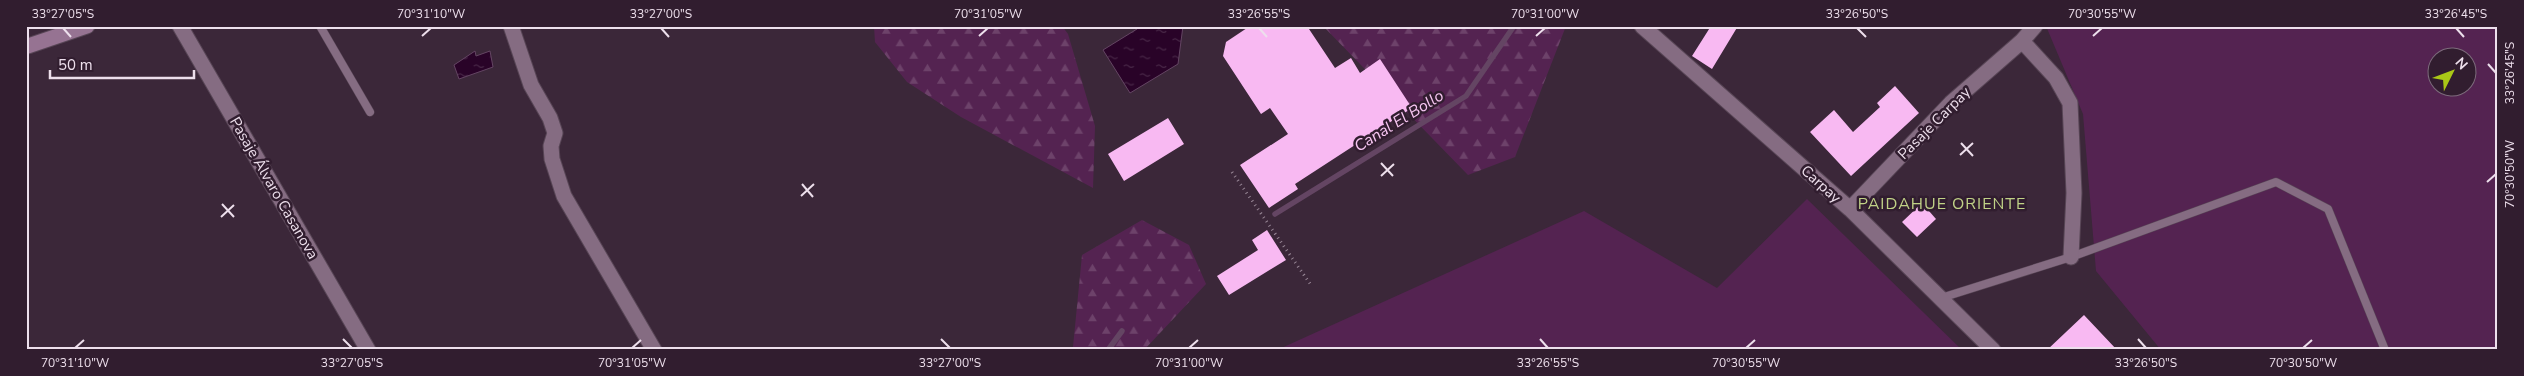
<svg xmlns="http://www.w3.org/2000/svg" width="2524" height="376" font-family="'Nunito Sans',sans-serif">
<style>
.grass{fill:#542351;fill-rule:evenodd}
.forest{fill:url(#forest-firs)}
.water{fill:url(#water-ripples);stroke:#644563}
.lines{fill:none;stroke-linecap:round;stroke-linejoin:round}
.stream{stroke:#644563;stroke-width:5.5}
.building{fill:#f8b9f2}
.lane-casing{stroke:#574555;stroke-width:9}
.street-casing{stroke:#574555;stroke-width:17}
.secondary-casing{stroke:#574555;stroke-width:17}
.path{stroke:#978695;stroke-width:3;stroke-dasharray:1 4;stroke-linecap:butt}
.lane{stroke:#856c82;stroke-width:8}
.street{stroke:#856c82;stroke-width:15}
.secondary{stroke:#967392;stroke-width:15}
.ticks{fill:none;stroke:#eddfec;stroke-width:2}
.labels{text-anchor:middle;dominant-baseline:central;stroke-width:5;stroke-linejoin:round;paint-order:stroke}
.street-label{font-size:15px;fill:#eddfec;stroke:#311d2f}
.water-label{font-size:16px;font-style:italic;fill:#f7c6f2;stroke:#311d2f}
.neighbourhood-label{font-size:16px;letter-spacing:1px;fill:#c0d287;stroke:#311d2f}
.neatline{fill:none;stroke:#eddfec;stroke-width:2}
.ticks-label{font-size:12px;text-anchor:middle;fill:#eddfec}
</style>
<defs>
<pattern id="forest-firs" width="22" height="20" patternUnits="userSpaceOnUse" patternTransform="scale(1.25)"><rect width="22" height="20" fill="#542351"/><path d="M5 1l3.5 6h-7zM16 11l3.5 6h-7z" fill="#6d426a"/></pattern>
<pattern id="water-ripples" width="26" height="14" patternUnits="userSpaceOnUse" patternTransform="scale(1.25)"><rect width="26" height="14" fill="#290328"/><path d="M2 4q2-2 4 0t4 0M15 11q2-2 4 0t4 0" fill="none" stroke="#482747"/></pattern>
</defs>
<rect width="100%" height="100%" fill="#3b2739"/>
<!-- grass -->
<path class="grass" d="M 2046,26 L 2498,26 L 2498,350 L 2161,350 L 2096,271 L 2083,114 ZM 2436,58 L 2466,58 L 2466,88 L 2436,88 Z
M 1807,199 L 1962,350 L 1277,350 L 1584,211 L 1717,288 Z"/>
<!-- forest -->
<path class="forest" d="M 874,26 L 1062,26 L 1068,34 L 1095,126 L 1093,188 L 961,117 L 907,82 L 875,42 Z
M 1323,26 L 1566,26 L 1515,157 L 1468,175 Z
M 1142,220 L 1189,245 L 1206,284 L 1144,350 L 1070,350 L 1073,347 L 1082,255 Z"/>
<!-- water -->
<path class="water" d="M 1138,26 L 1183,26 L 1178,64 L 1130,93 L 1103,50 L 1137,29 Z
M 475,51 L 476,56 L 490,51 L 493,67 L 459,79 L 454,65 Z"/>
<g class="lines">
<!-- stream -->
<path class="stream" d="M 1275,214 L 1466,96 L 1514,26
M 1108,350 L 1122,331"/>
</g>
<!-- building -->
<path class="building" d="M 1250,26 L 1307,26 L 1335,68 L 1351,58 L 1360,73 L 1380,59 L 1412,108 L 1295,184 L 1298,189 L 1269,208 L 1240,165 L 1288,134 L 1270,108 L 1261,114 L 1223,56 L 1226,42 Z
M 1711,26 L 1738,26 L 1712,69 L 1692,56 Z
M 1895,86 L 1919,113 L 1851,176 L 1810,132 L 1834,110 L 1853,132 L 1880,107 L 1877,103 Z
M 1168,118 L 1184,144 L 1124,181 L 1108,154 Z
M 1922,203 L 1936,219 L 1917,237 L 1902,222 Z
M 1267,230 L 1286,260 L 1229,295 L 1217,276 L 1258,250 L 1252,240 Z
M 2084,315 L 2117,350 L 2047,350 Z"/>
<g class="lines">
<!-- lane casing -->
<g class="lane-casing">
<path id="lane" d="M 320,26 L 370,112
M 1941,298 L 2071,257 L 2276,182 L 2328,209 L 2385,350"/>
</g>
<!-- street casing -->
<g class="street-casing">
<path id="street" d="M 180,26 L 368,350
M 511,26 L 531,85 L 550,118 L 555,133 L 551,146 L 552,159 L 564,196 L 654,350
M 1642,26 L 1850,209 L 1993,350
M 2022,41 L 2056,78 L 2070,103 L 2074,193 L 2071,257
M 1850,209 L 1951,103 L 2022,41 L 2035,26"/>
</g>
<!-- secondary casing -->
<g class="secondary-casing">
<path id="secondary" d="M 28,46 L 87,26"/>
</g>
<!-- path -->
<path class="path" d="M 1232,172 L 1311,285"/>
<!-- lane -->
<use href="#lane" class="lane"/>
<!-- street -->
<use href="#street" class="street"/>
<!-- secondary -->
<use href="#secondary" class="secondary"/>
</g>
<!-- ticks -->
<path class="ticks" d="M 63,28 L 71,37M 661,28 L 669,37M 1259,28 L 1267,37M 1857,28 L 1866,37M 2456,28 L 2464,37M 422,36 L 431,28M 979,36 L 988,28M 1536,36 L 1545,28M 2093,36 L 2102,28M 2488,64 L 2496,73M 1961,143 L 1973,156M 1960,155 L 1973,143M 1381,163 L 1393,176M 1381,176 L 1394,164M 2487,182 L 2496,174M 802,184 L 813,197M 801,196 L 814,184M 222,204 L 234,217M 221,217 L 234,205M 343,339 L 352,348M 941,339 L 950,348M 1540,339 L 1548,348M 2138,339 L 2146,348M 75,348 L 84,340M 632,348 L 641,340M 1189,348 L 1198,340M 1746,348 L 1755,340M 2303,348 L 2312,340"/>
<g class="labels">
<!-- street labels -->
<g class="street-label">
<text transform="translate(1934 123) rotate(-45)">Pasaje Carpay</text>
<text transform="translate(1821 184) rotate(42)">Carpay</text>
<text transform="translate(274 188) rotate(60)">Pasaje Álvaro Casanova</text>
</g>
<!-- water labels -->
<g class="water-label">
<text transform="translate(1399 121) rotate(-32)">Canal El Bollo</text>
</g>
<!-- neighbourhood labels -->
<g class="neighbourhood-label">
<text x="1942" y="204">PAIDAHUE ORIENTE</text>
</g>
</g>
<!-- border -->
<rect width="2524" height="376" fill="none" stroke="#311d2f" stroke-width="55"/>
<!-- north arrow -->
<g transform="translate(2452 72) rotate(48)"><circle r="24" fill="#311d2f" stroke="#7c6b7b"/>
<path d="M0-4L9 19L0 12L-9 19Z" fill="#aac717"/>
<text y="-8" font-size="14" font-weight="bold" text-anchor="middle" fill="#eddfec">N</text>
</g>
<!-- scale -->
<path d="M50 70v8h144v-8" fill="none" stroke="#eddfec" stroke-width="2.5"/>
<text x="58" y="70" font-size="15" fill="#eddfec" stroke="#311d2f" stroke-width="4" paint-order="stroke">50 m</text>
<rect x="28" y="28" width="2468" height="320" class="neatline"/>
<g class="ticks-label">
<text x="63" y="18">33°27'05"S</text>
<text x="431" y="18">70°31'10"W</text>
<text x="661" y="18">33°27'00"S</text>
<text x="988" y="18">70°31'05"W</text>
<text x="1259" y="18">33°26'55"S</text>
<text x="1545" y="18">70°31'00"W</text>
<text x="1857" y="18">33°26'50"S</text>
<text x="2102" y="18">70°30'55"W</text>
<text x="2456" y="18">33°26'45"S</text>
<text transform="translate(2510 73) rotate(-90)" y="4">33°26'45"S</text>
<text transform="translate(2510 174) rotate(-90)" y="4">70°30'50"W</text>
<text x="75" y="367">70°31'10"W</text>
<text x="352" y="367">33°27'05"S</text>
<text x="632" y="367">70°31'05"W</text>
<text x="950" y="367">33°27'00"S</text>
<text x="1189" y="367">70°31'00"W</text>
<text x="1548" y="367">33°26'55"S</text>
<text x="1746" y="367">70°30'55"W</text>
<text x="2146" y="367">33°26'50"S</text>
<text x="2303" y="367">70°30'50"W</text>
</g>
</svg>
